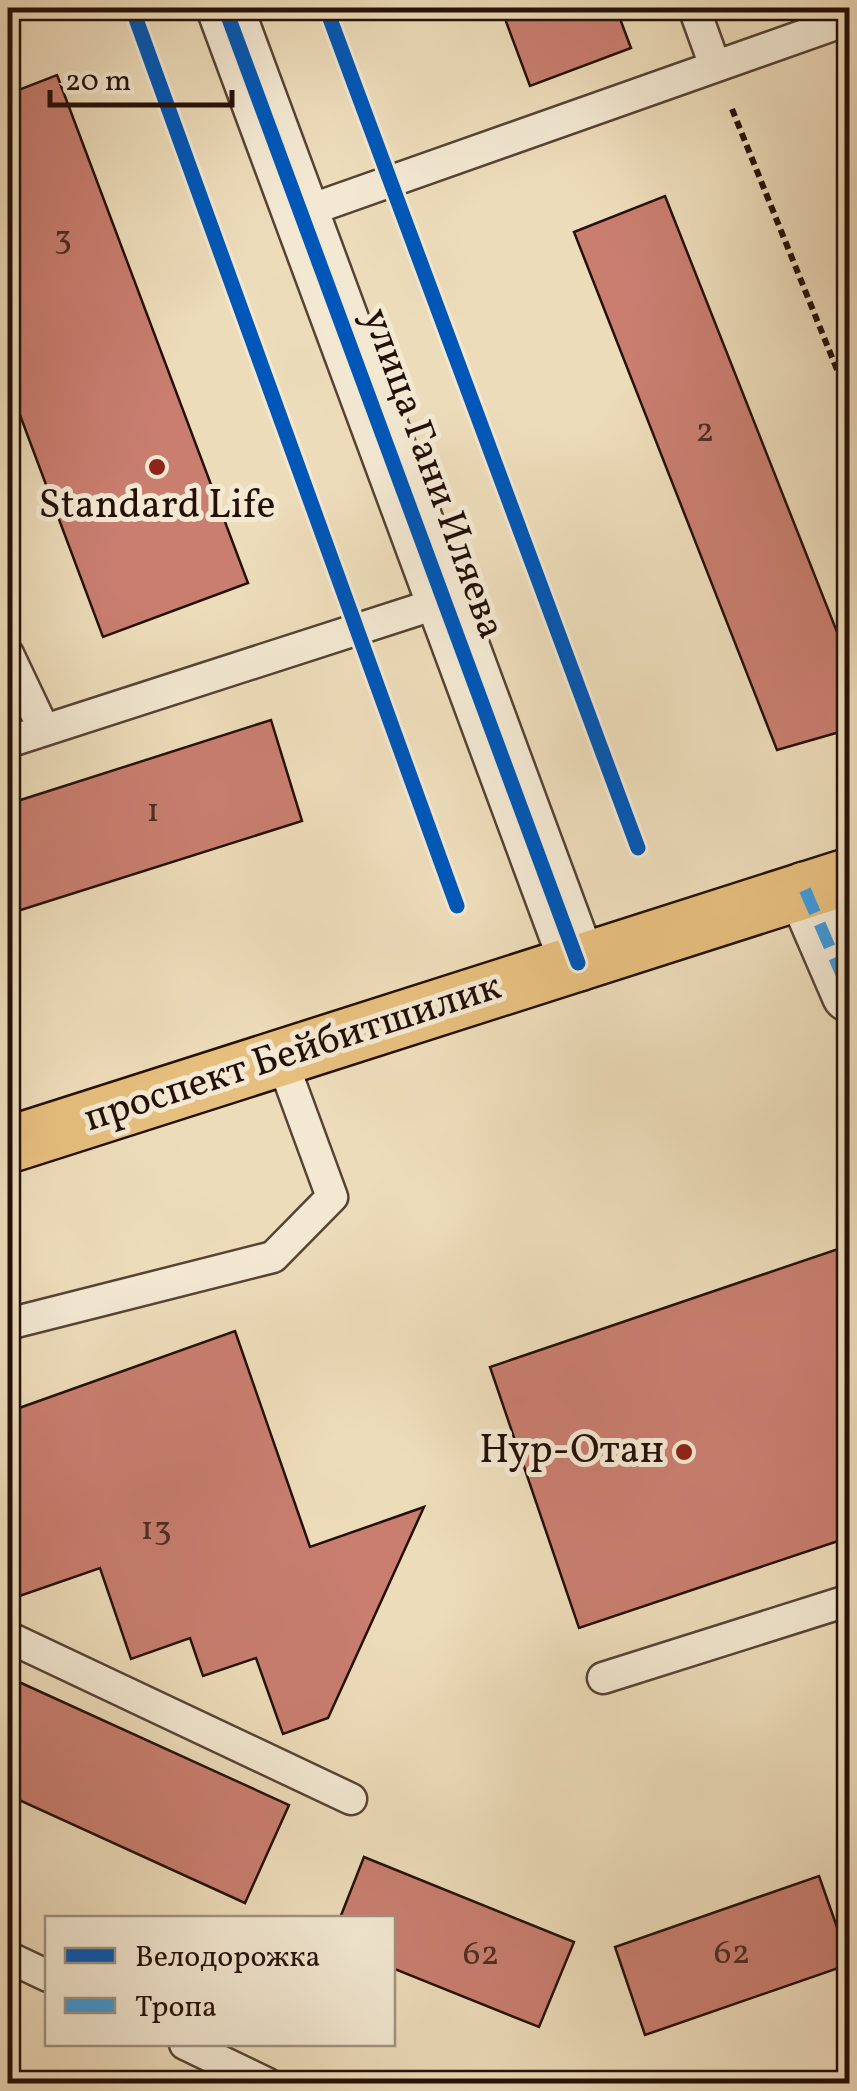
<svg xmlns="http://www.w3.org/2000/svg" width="857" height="2091" font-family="Vollkorn,serif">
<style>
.building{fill:#c97e70;stroke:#241008;stroke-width:2.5}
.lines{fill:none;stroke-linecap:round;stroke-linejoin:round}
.service-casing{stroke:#564334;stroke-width:35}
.minor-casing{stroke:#564334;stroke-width:60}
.tertiary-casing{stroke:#564334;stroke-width:60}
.primary-casing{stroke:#241008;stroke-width:60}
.path{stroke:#241008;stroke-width:6;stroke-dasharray:8 5;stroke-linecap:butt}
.service{stroke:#f3e8d2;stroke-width:30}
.minor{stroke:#f3e8d2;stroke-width:55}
.tertiary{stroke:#f3e8d2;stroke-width:55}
.primary{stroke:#e6be7d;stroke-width:55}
.quiet{stroke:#3c9add;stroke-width:12;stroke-dasharray:25 12;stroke-linecap:butt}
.cycleway-casing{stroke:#f3e8d2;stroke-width:21}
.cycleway{stroke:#0057b8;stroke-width:15}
.poi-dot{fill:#8f2418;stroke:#f3e8d2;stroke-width:4}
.labels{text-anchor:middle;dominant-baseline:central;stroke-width:10;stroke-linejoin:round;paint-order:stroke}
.number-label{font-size:35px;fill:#4d2c22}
.street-label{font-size:40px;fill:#241008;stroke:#f3e8d2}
.poi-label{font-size:40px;fill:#241008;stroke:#f3e8d2}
</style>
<rect width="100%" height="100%" fill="#eddcba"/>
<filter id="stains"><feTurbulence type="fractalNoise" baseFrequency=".002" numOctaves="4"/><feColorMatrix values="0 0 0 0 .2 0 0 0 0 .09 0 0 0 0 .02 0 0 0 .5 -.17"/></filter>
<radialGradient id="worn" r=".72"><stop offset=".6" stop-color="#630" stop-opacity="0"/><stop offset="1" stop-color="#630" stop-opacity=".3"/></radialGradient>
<!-- building -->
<path class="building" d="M 501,8 L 616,8 L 631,48 L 530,86 Z
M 57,75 L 248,583 L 103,637 L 8,383 L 8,94 Z
M 665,196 L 837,632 L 850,627 L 850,729 L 777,750 L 574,232 Z
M 271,720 L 302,821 L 8,914 L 8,804 Z
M 850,1245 L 850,1537 L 579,1628 L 490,1367 Z
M 235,1331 L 310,1547 L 424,1507 L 328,1718 L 283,1734 L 256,1658 L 203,1676 L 190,1638 L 131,1659 L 100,1568 L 8,1600 L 8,1412 Z
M 8,1677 L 289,1805 L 245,1903 L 8,1795 Z
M 364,1857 L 574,1942 L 539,2027 L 392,1968 L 392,1918 L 340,1918 Z
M 819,1876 L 850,1964 L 645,2035 L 615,1947 Z"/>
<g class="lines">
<!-- service casing -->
<g class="service-casing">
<path id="service" d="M 694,8 L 715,66
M 301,213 L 850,19
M 8,654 L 44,730
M 8,742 L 445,601
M 8,1324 L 273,1257 L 332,1197 L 281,1058
M 8,1637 L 351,1799
M 603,1678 L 850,1600
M 8,1957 L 48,1976
M 185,2044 L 268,2084"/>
</g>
<!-- minor casing -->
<g class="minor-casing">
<path id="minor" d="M 805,890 L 850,994"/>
</g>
<!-- tertiary casing -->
<g class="tertiary-casing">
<path id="tertiary" d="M 225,8 L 578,963"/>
</g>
<!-- primary casing -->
<g class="primary-casing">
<path id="primary" d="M 8,1145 L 850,876"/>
</g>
<!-- path -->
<path class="path" d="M 732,109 L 850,402"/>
<!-- service -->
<use href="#service" class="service"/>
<!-- minor -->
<use href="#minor" class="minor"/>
<!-- tertiary -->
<use href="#tertiary" class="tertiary"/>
<!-- primary -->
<use href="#primary" class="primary"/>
<!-- quiet -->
<path class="quiet" d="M 805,890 L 850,994"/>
<!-- cycleway casing -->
<g class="cycleway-casing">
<path id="cycleway" d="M 132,8 L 457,906
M 225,8 L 578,963
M 326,8 L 638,848"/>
</g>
<!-- cycleway -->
<use href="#cycleway" class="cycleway"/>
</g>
<!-- markers -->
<g class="poi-dot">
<circle cx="157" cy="467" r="10"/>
<circle cx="684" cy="1452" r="10"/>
</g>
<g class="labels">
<!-- number labels -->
<g class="number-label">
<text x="63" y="239">3</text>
<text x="705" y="432">2</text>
<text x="153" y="812">1</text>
<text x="156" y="1530">13</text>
<text x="732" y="1954">62</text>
<text x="481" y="1955">62</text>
</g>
<!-- street labels -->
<g class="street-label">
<text transform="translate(432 474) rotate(70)">улица Гани Иляева</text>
<text transform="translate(293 1054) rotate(-18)">проспект Бейбитшилик</text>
</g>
<!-- poi labels -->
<g class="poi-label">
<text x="157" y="507">Standard Life</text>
<text x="664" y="1452" text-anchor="end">Нур-Отан</text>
</g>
</g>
<!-- margin -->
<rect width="857" height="2091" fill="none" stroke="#eddcba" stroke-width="40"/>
<rect x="10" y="10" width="837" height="2071" fill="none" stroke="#241008" stroke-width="5"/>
<rect x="20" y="20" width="817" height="2051" fill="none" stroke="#241008" stroke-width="2.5"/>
<!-- legend -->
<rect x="45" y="1916" width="350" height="130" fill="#f3e8d2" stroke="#a09281" stroke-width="2.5"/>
<rect x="65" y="1948" width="50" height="15" fill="#0057b8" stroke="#a09281" stroke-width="2.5"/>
<text x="135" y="1966" font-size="30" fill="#241008">Велодорожка</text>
<rect x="65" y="1998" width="50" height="15" fill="#3c9add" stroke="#a09281" stroke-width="2.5"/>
<text x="135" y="2016" font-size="30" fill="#241008">Тропа</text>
<!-- scale -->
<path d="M50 90v15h182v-15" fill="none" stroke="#241008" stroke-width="5"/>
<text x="65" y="90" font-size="30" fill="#241008" stroke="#f3e8d2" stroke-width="8" paint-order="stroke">20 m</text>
<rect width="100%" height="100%" filter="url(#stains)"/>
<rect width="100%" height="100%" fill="url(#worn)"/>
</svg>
